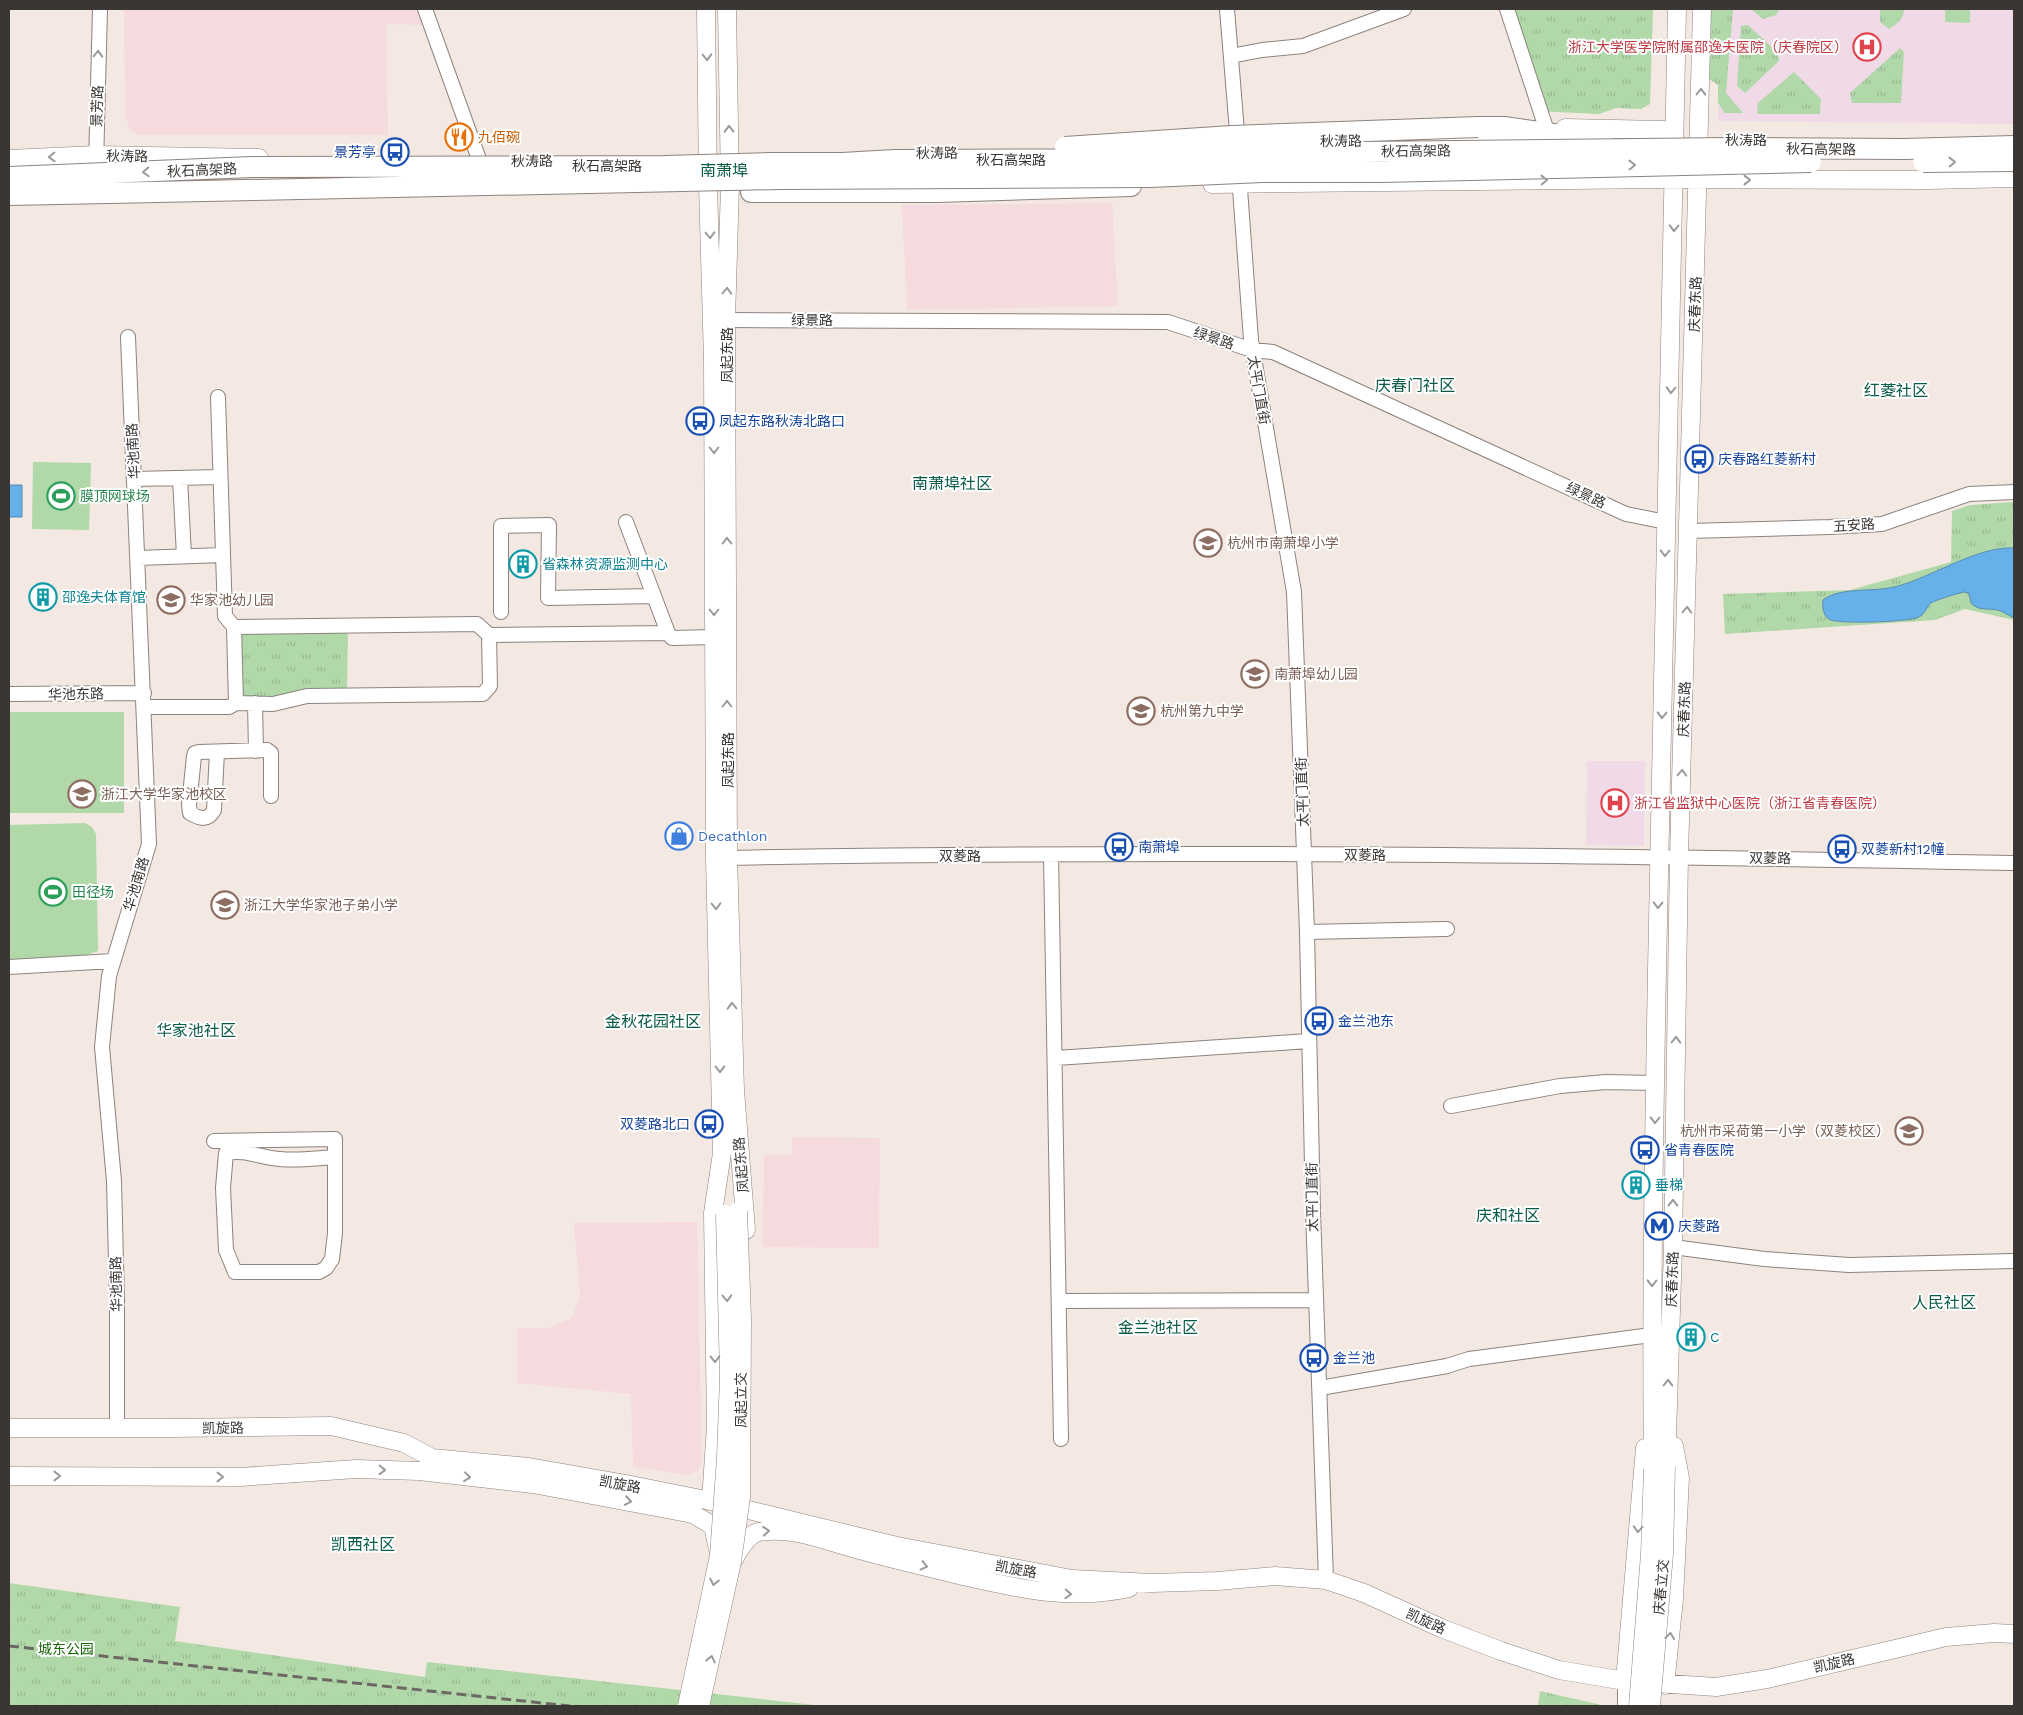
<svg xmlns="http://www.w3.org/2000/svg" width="2023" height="1715" font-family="'Work Sans','Noto Sans SC',sans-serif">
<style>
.commercial{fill:#f5dade}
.medical{fill:#f0dae8}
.grass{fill:url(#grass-tufts)}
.pitch{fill:#b0d8a9}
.water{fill:#66b1ea;stroke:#598cb3}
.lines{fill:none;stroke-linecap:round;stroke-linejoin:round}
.minor-casing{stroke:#8d837c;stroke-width:16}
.major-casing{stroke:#8d837c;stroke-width:19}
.highway-casing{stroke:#8d837c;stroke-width:22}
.minor{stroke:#fff;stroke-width:14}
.major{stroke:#fff;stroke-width:18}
.highway{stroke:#fff;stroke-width:20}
.rail{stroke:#6e6864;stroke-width:3;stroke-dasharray:10 5;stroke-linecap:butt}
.major-bridge-casing{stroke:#8d837c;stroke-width:19;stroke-linecap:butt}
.highway-bridge-casing{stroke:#8d837c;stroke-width:22;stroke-linecap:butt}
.major-bridge{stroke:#fff;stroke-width:18}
.highway-bridge{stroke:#fff;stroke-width:20}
.oneway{stroke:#9c9a99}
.labels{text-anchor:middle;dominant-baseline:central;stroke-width:4;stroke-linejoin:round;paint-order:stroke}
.health-label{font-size:14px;fill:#be3a42;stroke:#fff;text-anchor:end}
.street-label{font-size:14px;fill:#3a3633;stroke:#fff}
.food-label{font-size:14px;fill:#c56008;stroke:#fff;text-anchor:start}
.transit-label{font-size:14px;fill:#164399;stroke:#fff;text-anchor:start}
.leisure-label{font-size:14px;fill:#27864d;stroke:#fff;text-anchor:start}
.education-label{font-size:14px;fill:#785e54;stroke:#fff;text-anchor:start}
.culture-label{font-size:14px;fill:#0d838f;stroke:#fff;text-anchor:start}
.shop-label{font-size:14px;fill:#366cbe;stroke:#fff;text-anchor:start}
.park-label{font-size:14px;fill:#1b6708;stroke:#fff}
.quarter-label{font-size:16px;fill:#0a5b46;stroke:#fff}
</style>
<defs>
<pattern id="grass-tufts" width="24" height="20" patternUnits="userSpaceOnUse" patternTransform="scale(1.25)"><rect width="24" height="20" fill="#b0d8a9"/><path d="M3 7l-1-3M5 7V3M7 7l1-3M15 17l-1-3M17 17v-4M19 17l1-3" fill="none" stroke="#98ba92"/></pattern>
</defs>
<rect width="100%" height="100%" fill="#f4e9e2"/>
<!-- commercial -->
<path class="commercial" d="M 124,9 L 418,9 L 424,25 L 386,24 L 388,135 L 138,135 L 130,129 L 125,117 Z
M 1112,203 L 1118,306 L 907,310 L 902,205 Z
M 792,1137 L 880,1138 L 879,1248 L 763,1247 L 764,1155 L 792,1155 Z
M 697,1222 L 702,1461 L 699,1470 L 689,1475 L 633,1467 L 631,1394 L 517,1383 L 517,1328 L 549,1328 L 572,1318 L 580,1295 L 574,1223 Z"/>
<!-- medical -->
<path class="medical" d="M 1719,9 L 2014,9 L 2014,124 L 1718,121 Z
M 1587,761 L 1645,761 L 1644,846 L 1586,845 Z"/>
<!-- grass -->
<path class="grass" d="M 1508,9 L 1653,9 L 1650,104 L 1641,109 L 1616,108 L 1599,114 L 1534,111 Z
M 1710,9 L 1733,9 L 1726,93 L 1743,113 L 1724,113 L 1718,102 L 1718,85 L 1708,78 Z
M 1751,9 L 1780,9 L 1776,15 L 1763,19 Z
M 1880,9 L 1904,9 C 1904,19 1897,24 1889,29 L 1880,22 Z
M 1748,25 L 1778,53 L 1779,61 L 1745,93 L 1737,86 L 1741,26 Z
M 1900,48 L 1904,52 L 1901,103 L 1852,103 L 1850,93 Z
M 1794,72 L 1821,99 L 1820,114 L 1757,114 L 1758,103 Z
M 2014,502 L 2014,620 L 1965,609 L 1935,620 L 1725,634 L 1723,594 L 1850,590 L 1951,562 L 1952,511 L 1970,505 Z
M 348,624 L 347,696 L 236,703 L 234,627 Z
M 9,1583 L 180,1607 L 175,1641 L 425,1677 L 427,1662 L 824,1706 L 9,1706 Z
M 1540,1691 L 1606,1706 L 1538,1706 Z"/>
<!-- pitch -->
<path class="pitch" d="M 1945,9 L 1970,9 L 1970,23 L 1945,22 Z
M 33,462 L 91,463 L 89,530 L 32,529 Z
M 9,712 L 124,712 L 124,813 L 9,813 Z
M 85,823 L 92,827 L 96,834 L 98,951 L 84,956 L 9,960 L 9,825 Z"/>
<!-- water -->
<path class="water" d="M 9,485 L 22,485 L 22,517 L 9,517 Z
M 2014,548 L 2014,618 C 2010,616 2007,614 2003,612 C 1991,606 1980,613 1971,603 L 1969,593 L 1964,592 C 1959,593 1935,600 1931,603 C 1926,607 1926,613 1919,617 C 1909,622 1842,624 1831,620 C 1823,618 1822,606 1823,600 C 1841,586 1875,593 1898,586 C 1934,576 1978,546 2014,548 Z"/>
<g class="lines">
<!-- minor casing -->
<g class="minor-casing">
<path id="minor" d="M 425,9 L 480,162
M 1227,9 L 1238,144
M 1507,9 L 1546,128
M 1231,56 L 1262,50 L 1303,46 L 1404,9
M 96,165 L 100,9
M 1239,175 L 1251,340 L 1294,592 L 1307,932 L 1313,1212 L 1326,1580
M 726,320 L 1168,322 L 1252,350 L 1273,352 L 1626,514 L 1666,522
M 218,397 L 225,616 L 234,627 L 236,703 L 273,704 L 307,696 L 483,694 L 490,686 L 489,635
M 180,478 L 184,556
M 134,479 L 220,477
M 626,522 L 668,633 L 672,638 L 715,637
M 1689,531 L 1830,527 L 1882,524 L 1969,494 L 2014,492
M 138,558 L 223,555
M 501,612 L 501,526 L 549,525 L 548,598 L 654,596
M 234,627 L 477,624 L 489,635 L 668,633
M 9,694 L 144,693
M 255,703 L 256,751
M 144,707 L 229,707 L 236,703
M 217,752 L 214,810 C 208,821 200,819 190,813 L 189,805 L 194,756 L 195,753 L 199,752 L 267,750 L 271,753 L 271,796
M 1051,855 L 1061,1439
M 718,858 C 1150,850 1582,855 2014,863
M 1307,932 L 1447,929
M 9,967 L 113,961
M 1056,1058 L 1309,1041
M 1451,1106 L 1560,1086 L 1606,1082 L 1655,1083
M 214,1141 L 335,1139 L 335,1233 L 332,1259 L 326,1268 L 319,1272 L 235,1272 L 226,1250 L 223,1188 L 226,1153 C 246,1149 261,1158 280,1159 C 298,1161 317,1158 335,1157
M 1673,1247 L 1764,1259 L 1849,1265 L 2014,1261
M 1059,1301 L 1316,1300
M 1320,1388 L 1447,1366 L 1469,1359 L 1651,1335
M 117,1428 L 117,1302 L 114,1181 L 102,1047 L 109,976 L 149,844 L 128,337
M 1625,1681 L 1625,1706"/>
</g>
<!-- major casing -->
<g class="major-casing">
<path id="major" d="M 706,9 L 708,186 L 713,360 L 715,858 L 722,1153 L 713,1213 L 716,1426 L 711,1501
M 727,9 L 730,185 L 726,320 L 728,857 L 735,1090 L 746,1230
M 1565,128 L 1663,130 L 1676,141
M 1380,140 L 1490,138 L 1536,139
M 9,159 L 96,155 L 259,158
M 1212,184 L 1662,179 L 1929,180 L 2014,178
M 9,1428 L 170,1428 L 331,1426 L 404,1443 L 432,1458 L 529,1467 L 626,1484 L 711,1501 L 897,1546 L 1072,1579 L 1152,1583 L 1218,1581 L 1275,1576 L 1326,1580 L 1364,1593 L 1441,1628 L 1501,1651 L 1559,1670 L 1625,1681 L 1716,1687 L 1767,1679 L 1946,1637 L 1994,1633 L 2014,1634
M 1666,1467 L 1673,1247 L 1679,856 L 1702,9
M 1653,1469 C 1651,1302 1654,1136 1657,970 C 1663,649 1673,329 1677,9
M 9,1476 L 240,1477 L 356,1469 L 419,1471 L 533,1484 L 693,1514 L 713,1526 L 718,1549
M 732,1562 C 739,1552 746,1534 759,1532 C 791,1526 826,1541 856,1549 C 892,1559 927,1567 963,1576 C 1020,1589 1071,1601 1129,1588
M 1625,1681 L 1645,1448
M 1665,1685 L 1674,1599 L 1680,1478 L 1674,1446"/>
</g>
<!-- highway casing -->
<g class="highway-casing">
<path id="highway" d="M 1478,127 L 1504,127 L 1604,141
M 751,192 L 937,192 L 1131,186"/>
</g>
<!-- minor -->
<use href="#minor" class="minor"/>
<!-- major -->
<use href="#major" class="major"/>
<!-- highway -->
<use href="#highway" class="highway"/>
<!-- rail -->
<path class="rail" d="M 9,1646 L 570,1706"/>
<!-- major-bridge casing -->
<g class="major-bridge-casing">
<path id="major-bridge" d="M 687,1706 L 719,1556 L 726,1457 L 729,1376 L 725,1214
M 700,1706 L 732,1562 L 741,1497 L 742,1318 L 738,1211
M 1638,1706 L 1650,1554 L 1653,1469
M 1651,1706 L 1664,1554 L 1666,1467"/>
</g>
<!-- highway-bridge casing -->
<g class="highway-bridge-casing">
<path id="highway-bridge" d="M 1065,147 L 1232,136 L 1478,127
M 1923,162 L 2014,161
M 9,177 L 252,167 L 665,166 L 770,163 L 842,163 L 895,160 L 1146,159 L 1263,153 L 1730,148 L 1904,149 L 2014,146
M 9,195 L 780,179 L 1150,177 L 1262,172 L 1382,172 L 1811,162"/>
</g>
<!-- major-bridge -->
<use href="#major-bridge" class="major-bridge"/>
<!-- highway-bridge -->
<use href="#highway-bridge" class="highway-bridge"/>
</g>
<!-- one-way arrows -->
<defs><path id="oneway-chevron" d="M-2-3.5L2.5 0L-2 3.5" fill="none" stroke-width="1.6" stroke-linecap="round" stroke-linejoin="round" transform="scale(1.25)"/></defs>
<g class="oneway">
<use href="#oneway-chevron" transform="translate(98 54) rotate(-88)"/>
<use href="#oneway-chevron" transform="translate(707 57) rotate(89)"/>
<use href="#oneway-chevron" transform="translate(1701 92) rotate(-89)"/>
<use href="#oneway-chevron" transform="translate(729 129) rotate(-91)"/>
<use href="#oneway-chevron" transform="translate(52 157) rotate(178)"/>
<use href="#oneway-chevron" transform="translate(1952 162) rotate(-1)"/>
<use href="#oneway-chevron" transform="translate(1632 165) rotate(-1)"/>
<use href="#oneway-chevron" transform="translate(146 172) rotate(177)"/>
<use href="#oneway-chevron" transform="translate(1544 180) rotate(-1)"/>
<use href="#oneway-chevron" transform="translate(1747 180)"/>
<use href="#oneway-chevron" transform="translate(1674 228) rotate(91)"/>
<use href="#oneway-chevron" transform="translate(710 235) rotate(88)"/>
<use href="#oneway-chevron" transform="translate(727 291) rotate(-88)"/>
<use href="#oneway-chevron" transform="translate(1671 390) rotate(92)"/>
<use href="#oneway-chevron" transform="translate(714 450) rotate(90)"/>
<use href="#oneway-chevron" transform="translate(727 541) rotate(-90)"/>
<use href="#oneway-chevron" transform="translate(1665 553) rotate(91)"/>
<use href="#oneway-chevron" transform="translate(1687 610) rotate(-88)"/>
<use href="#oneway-chevron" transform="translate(714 612) rotate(90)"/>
<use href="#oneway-chevron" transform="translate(727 704) rotate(-90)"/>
<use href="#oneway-chevron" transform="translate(1662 715) rotate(91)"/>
<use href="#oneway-chevron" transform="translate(1682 773) rotate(-88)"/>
<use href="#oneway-chevron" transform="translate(1658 905) rotate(91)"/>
<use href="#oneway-chevron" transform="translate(716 906) rotate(89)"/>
<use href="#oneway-chevron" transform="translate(732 1006) rotate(-92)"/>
<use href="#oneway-chevron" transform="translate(1676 1040) rotate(-89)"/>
<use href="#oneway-chevron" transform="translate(720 1069) rotate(89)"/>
<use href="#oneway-chevron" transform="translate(1655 1120) rotate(91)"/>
<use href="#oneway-chevron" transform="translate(1673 1203) rotate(-89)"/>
<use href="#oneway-chevron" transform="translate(1652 1283) rotate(91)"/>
<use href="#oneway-chevron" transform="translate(727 1298) rotate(89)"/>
<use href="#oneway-chevron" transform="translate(715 1359) rotate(89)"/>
<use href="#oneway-chevron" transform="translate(1668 1383) rotate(-88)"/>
<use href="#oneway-chevron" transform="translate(382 1470) rotate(2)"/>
<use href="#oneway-chevron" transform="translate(57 1476)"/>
<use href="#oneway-chevron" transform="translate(220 1477)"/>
<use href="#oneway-chevron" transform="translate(467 1477) rotate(6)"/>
<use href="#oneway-chevron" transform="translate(628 1501) rotate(10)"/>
<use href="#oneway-chevron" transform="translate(1638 1529) rotate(94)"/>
<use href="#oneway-chevron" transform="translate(766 1531) rotate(-5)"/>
<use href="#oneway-chevron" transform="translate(924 1566) rotate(13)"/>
<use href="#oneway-chevron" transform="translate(714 1582) rotate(102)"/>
<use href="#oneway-chevron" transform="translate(1068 1594) rotate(2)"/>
<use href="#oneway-chevron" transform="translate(1670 1636) rotate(-84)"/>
<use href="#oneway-chevron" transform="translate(711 1659) rotate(-78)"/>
</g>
<!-- icons -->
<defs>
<g id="hospital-ring" transform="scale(1.4375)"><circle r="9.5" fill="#fff" stroke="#e0444e" stroke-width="1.5"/><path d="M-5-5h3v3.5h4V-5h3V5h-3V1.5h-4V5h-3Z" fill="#e0444e"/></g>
<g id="restaurant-ring" transform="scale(1.4375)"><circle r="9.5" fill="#fff" stroke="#e8710a" stroke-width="1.5"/><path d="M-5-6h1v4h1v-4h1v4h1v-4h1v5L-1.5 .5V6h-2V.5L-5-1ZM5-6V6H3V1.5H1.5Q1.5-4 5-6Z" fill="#e8710a"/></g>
<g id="bus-ring" transform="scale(1.4375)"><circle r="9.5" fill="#fff" stroke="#1a4fb4" stroke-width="1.5"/><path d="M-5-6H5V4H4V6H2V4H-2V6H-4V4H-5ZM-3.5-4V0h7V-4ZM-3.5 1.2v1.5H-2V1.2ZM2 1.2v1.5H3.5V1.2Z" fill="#1a4fb4"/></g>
<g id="stadium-ring" transform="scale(1.4375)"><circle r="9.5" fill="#fff" stroke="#2e9e5b" stroke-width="1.5"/><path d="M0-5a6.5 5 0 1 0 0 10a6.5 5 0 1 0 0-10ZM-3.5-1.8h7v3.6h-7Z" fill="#2e9e5b"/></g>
<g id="school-ring" transform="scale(1.4375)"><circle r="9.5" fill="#fff" stroke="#8d6e63" stroke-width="1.5"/><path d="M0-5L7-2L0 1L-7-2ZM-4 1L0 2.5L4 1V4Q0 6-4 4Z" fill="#8d6e63"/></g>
<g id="building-ring" transform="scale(1.4375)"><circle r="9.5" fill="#fff" stroke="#0f9aa8" stroke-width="1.5"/><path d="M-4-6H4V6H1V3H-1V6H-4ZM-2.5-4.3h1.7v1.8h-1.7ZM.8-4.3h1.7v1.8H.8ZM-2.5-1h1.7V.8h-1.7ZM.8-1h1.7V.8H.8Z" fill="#0f9aa8"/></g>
<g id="university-ring" transform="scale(1.4375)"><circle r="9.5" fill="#fff" stroke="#8d6e63" stroke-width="1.5"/><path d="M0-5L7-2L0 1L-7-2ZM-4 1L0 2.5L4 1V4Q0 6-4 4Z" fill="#8d6e63"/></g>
<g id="shop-ring" transform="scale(1.4375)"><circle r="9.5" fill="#fff" stroke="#3f7fe0" stroke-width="1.5"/><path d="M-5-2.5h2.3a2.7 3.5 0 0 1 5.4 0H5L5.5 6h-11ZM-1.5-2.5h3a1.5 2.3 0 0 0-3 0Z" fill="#3f7fe0"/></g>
<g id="metro-ring" transform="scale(1.4375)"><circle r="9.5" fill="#fff" stroke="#1a4fb4" stroke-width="1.5"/><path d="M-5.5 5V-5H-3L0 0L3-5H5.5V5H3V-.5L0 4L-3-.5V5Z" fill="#1a4fb4"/></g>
</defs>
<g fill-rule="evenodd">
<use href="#hospital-ring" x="1867" y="47"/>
<use href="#restaurant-ring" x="459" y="137"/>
<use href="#bus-ring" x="395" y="152"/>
<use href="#bus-ring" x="700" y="421"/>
<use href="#bus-ring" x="1699" y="459"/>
<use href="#stadium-ring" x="61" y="496"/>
<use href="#school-ring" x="1208" y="543"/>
<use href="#building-ring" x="523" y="564"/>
<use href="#building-ring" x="43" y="597"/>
<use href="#school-ring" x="171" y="600"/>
<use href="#school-ring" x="1255" y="674"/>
<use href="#school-ring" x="1141" y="711"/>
<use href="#university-ring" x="82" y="794"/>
<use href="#hospital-ring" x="1615" y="803"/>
<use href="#shop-ring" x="679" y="836"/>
<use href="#bus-ring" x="1119" y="847"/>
<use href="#bus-ring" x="1842" y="849"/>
<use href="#stadium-ring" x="53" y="892"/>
<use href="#school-ring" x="225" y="905"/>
<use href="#bus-ring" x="1319" y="1021"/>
<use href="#bus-ring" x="709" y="1124"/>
<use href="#school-ring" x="1909" y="1131"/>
<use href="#bus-ring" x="1645" y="1150"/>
<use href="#building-ring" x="1636" y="1185"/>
<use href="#metro-ring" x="1659" y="1226"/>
<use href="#building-ring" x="1691" y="1337"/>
<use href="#bus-ring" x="1314" y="1358"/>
</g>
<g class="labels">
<!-- health labels -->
<g class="health-label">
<text x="1848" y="47">浙江大学医学院附属邵逸夫医院（庆春院区）</text>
<text x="1634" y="803" text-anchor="start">浙江省监狱中心医院（浙江省青春医院）</text>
</g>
<!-- street labels -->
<g class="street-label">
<text transform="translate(97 106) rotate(-88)">景芳路</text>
<text x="1746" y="140">秋涛路</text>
<text transform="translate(1341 141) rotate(-1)">秋涛路</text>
<text transform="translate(1821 149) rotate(1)">秋石高架路</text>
<text transform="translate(1416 151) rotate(-1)">秋石高架路</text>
<text transform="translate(937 153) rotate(-1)">秋涛路</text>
<text transform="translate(127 156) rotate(1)">秋涛路</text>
<text x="1011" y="160">秋石高架路</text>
<text transform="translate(532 161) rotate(-1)">秋涛路</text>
<text x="607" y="166">秋石高架路</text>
<text transform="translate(202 170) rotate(-3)">秋石高架路</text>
<text transform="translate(1695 304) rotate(-88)">庆春东路</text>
<text x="812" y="320">绿景路</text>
<text transform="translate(1214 338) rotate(18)">绿景路</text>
<text transform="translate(727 355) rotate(-90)">凤起东路</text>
<text transform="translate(1259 390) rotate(80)">太平门直街</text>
<text transform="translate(133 451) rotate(-93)">华池南路</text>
<text transform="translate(1586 495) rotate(25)">绿景路</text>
<text transform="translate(1854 525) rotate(-4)">五安路</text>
<text transform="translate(76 694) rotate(-1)">华池东路</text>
<text transform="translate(1684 709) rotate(-88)">庆春东路</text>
<text transform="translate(728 760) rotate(-90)">凤起东路</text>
<text transform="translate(1302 792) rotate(-92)">太平门直街</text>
<text x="1365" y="855">双菱路</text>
<text x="960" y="856">双菱路</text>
<text transform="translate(1770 858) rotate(1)">双菱路</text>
<text transform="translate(136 884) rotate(-73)">华池南路</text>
<text transform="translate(741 1165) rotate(-95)">凤起东路</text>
<text transform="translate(1312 1197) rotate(-91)">太平门直街</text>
<text transform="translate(1672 1279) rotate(-88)">庆春东路</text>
<text transform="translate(116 1284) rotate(-91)">华池南路</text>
<text transform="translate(741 1400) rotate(-90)">凤起立交</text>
<text transform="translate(223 1428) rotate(-1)">凯旋路</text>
<text transform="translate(620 1484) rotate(10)">凯旋路</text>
<text transform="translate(1016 1569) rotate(10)">凯旋路</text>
<text transform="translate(1661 1587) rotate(-85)">庆春立交</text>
<text transform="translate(1426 1621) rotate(24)">凯旋路</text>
<text transform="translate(1834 1663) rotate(-13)">凯旋路</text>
</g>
<!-- food labels -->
<g class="food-label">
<text x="478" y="137">九佰碗</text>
</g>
<!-- transit labels -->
<g class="transit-label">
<text x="376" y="152" text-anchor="end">景芳亭</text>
<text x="719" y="421">凤起东路秋涛北路口</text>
<text x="1718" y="459">庆春路红菱新村</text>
<text x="1138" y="847">南萧埠</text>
<text x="1861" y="849">双菱新村12幢</text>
<text x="1338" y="1021">金兰池东</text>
<text x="690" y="1124" text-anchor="end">双菱路北口</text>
<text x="1664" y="1150">省青春医院</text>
<text x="1678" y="1226">庆菱路</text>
<text x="1333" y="1358">金兰池</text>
</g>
<!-- leisure labels -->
<g class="leisure-label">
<text x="80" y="496">膜顶网球场</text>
<text x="72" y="892">田径场</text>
</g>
<!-- education labels -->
<g class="education-label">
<text x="1227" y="543">杭州市南萧埠小学</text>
<text x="190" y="600">华家池幼儿园</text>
<text x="1274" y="674">南萧埠幼儿园</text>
<text x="1160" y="711">杭州第九中学</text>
<text x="101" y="794">浙江大学华家池校区</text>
<text x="244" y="905">浙江大学华家池子弟小学</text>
<text x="1890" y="1131" text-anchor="end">杭州市采荷第一小学（双菱校区）</text>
</g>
<!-- culture labels -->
<g class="culture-label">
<text x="542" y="564">省森林资源监测中心</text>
<text x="62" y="597">邵逸夫体育馆</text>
<text x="1655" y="1185">垂梯</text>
<text x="1710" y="1337">C</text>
</g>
<!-- shop labels -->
<g class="shop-label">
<text x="698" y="836">Decathlon</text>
</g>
<!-- park labels -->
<g class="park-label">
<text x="66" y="1649">城东公园</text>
</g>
<!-- quarter labels -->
<g class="quarter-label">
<text x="724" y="170">南萧埠</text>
<text x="1415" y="385">庆春门社区</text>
<text x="1896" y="390">红菱社区</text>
<text x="952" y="483">南萧埠社区</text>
<text x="653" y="1021">金秋花园社区</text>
<text x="196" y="1030">华家池社区</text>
<text x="1508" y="1215">庆和社区</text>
<text x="1944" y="1302">人民社区</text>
<text x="1158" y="1327">金兰池社区</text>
<text x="363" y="1544">凯西社区</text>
</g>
</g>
<!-- border -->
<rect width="2023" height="1715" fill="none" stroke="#3a3633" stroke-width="20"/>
</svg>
